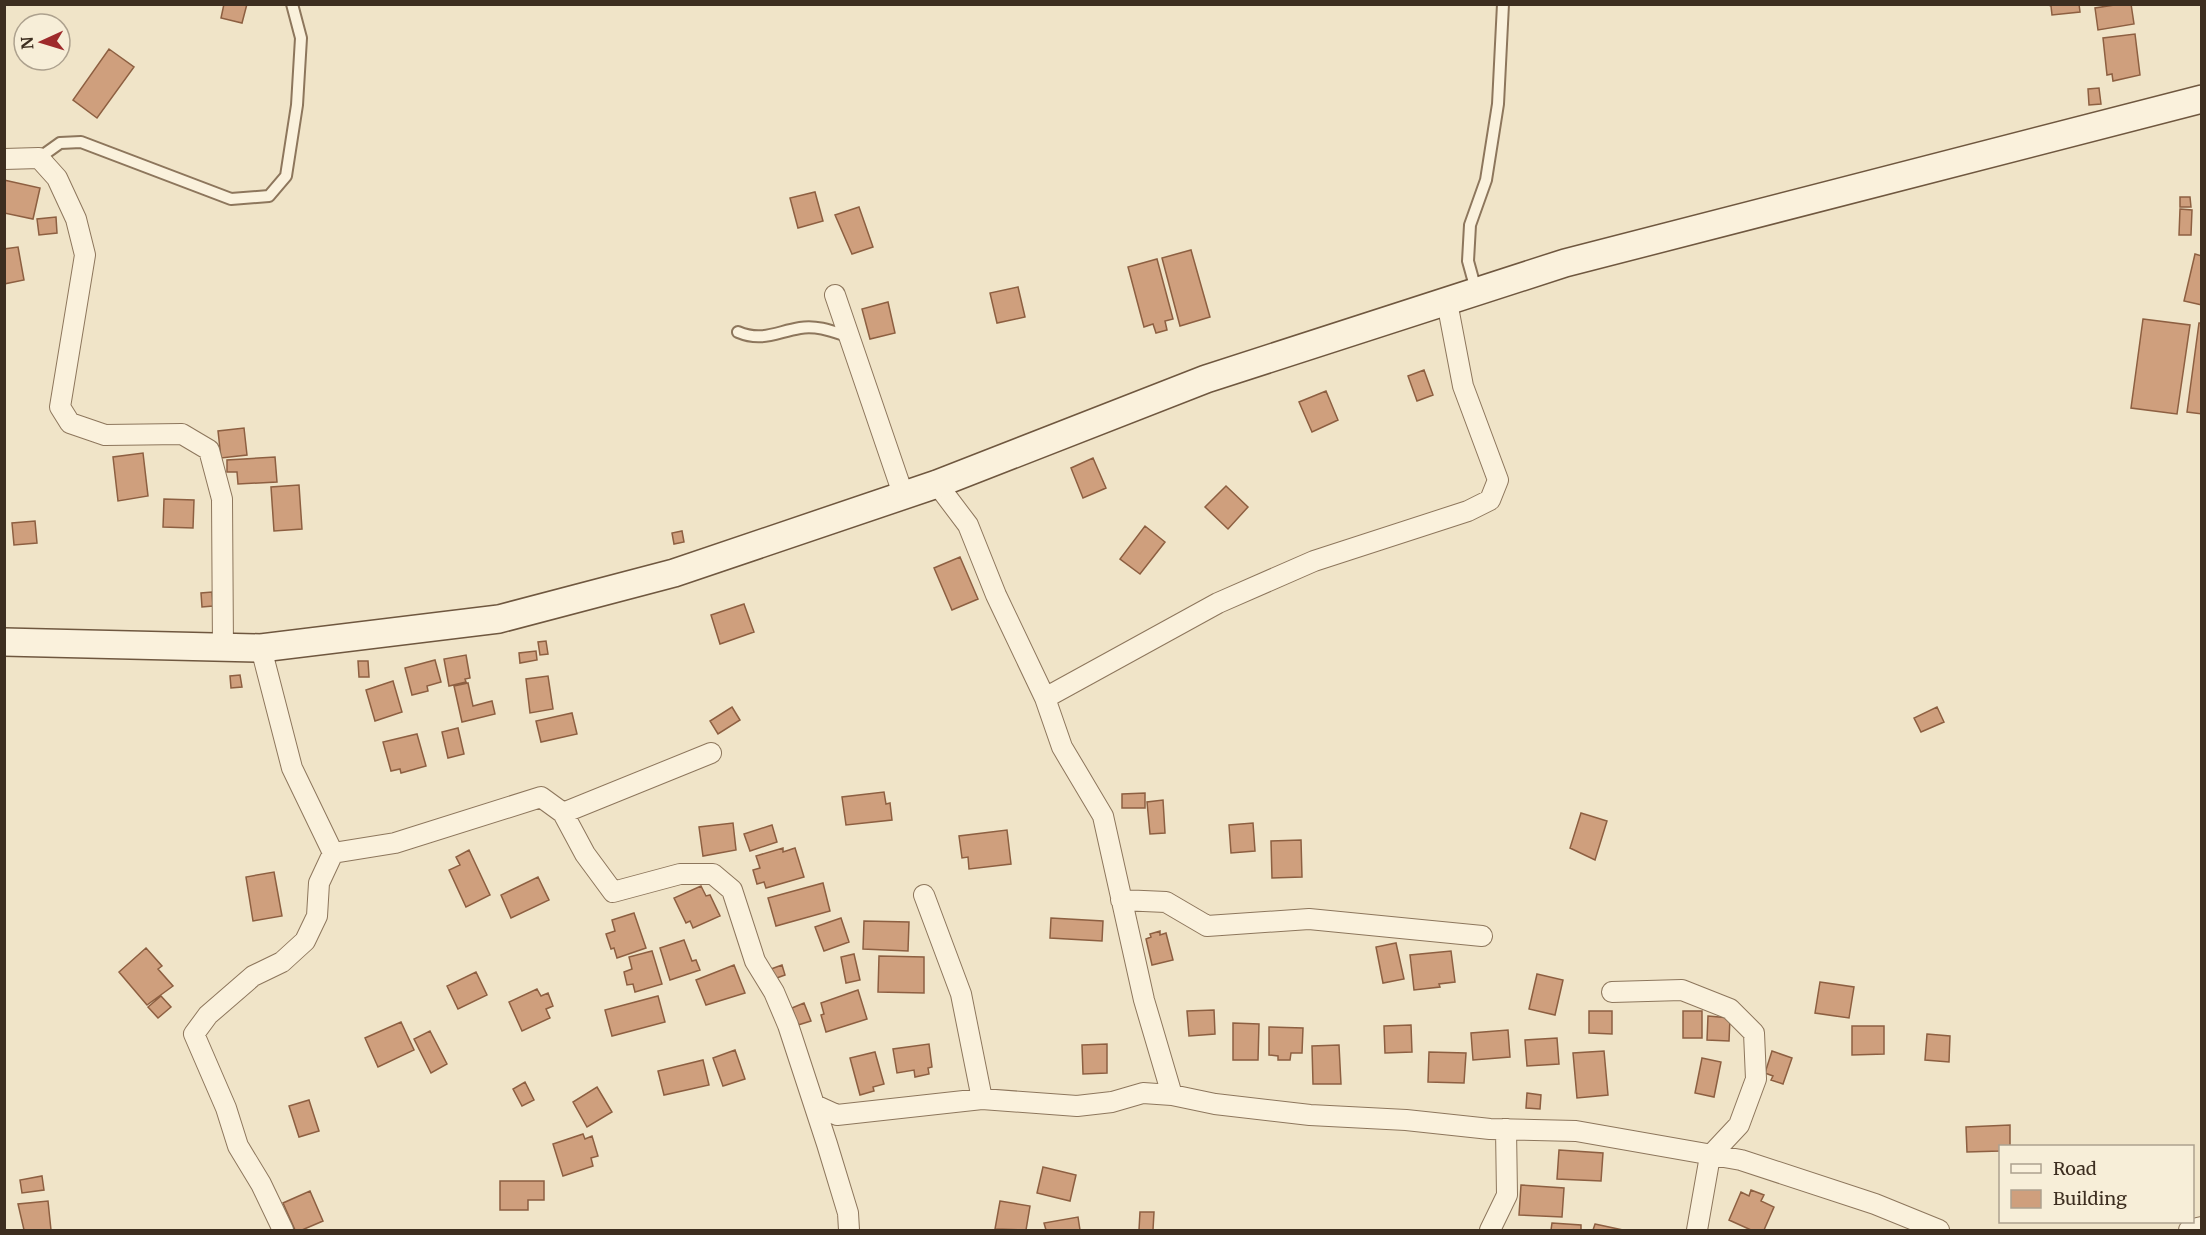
<svg xmlns="http://www.w3.org/2000/svg" width="2206" height="1235" font-family="Merriweather,serif">
<style>
.building{fill:#cf9f7d;stroke:#8d5f41;stroke-width:1.5}
.lines{fill:none;stroke-linecap:round;stroke-linejoin:round}
.lane-casing{stroke:#8d765c;stroke-width:14}
.street-casing{stroke:#8d765c;stroke-width:22}
.secondary-casing{stroke:#6f573f;stroke-width:30}
.lane{stroke:#faf1dc;stroke-width:10}
.street{stroke:#faf1dc;stroke-width:20}
.secondary{stroke:#faf1dc;stroke-width:27}
</style>
<rect width="100%" height="100%" fill="#f0e4c8"/>
<!-- building -->
<path class="building" d="M 224,4 L 247,4 L 242,23 L 221,18 Z
M 2046,4 L 2079,4 L 2080,12 L 2052,15 L 2051,6 Z
M 2121,4 L 2131,4 L 2134,24 L 2098,30 L 2095,8 Z
M 2135,34 L 2140,75 L 2113,81 L 2112,74 L 2107,75 L 2103,38 Z
M 109,49 L 134,67 L 97,118 L 73,100 Z
M 2099,88 L 2101,104 L 2089,105 L 2088,89 Z
M 4,180 L 40,188 L 33,219 L 4,213 Z
M 815,192 L 823,221 L 798,228 L 790,198 Z
M 2180,197 L 2190,197 L 2191,207 L 2180,207 Z
M 859,207 L 873,247 L 852,254 L 835,215 Z
M 2180,209 L 2192,210 L 2191,235 L 2179,235 Z
M 56,217 L 57,233 L 39,235 L 37,219 Z
M 18,247 L 24,280 L 4,284 L 4,249 Z
M 1191,250 L 1210,317 L 1180,326 L 1162,258 Z
M 2195,254 L 2202,256 L 2202,305 L 2184,301 Z
M 1157,259 L 1173,319 L 1165,321 L 1167,330 L 1156,333 L 1153,324 L 1144,327 L 1128,267 Z
M 1018,287 L 1025,317 L 997,323 L 990,293 Z
M 888,302 L 895,333 L 870,339 L 862,309 Z
M 2143,319 L 2190,325 L 2177,414 L 2131,408 Z
M 2199,323 L 2202,323 L 2202,414 L 2187,412 Z
M 1424,370 L 1433,395 L 1417,401 L 1408,376 Z
M 1326,391 L 1338,420 L 1312,432 L 1299,402 Z
M 244,428 L 247,455 L 221,458 L 218,431 Z
M 143,453 L 148,496 L 118,501 L 113,457 Z
M 275,457 L 277,482 L 238,484 L 237,472 L 227,472 L 227,460 Z
M 1093,458 L 1106,488 L 1083,498 L 1071,468 Z
M 299,485 L 302,529 L 274,531 L 271,487 Z
M 1226,486 L 1248,507 L 1228,529 L 1205,507 Z
M 164,499 L 194,500 L 193,528 L 163,527 Z
M 35,521 L 37,543 L 14,545 L 12,523 Z
M 1145,526 L 1165,542 L 1140,574 L 1120,559 Z
M 682,531 L 684,542 L 674,544 L 672,533 Z
M 960,557 L 978,599 L 952,610 L 934,568 Z
M 212,592 L 213,606 L 202,607 L 201,593 Z
M 744,604 L 754,632 L 720,644 L 711,615 Z
M 546,641 L 548,654 L 540,655 L 538,642 Z
M 536,651 L 537,660 L 520,663 L 519,653 Z
M 466,655 L 470,678 L 465,679 L 466,682 L 449,686 L 444,659 Z
M 435,660 L 441,682 L 427,686 L 428,691 L 412,695 L 405,668 Z
M 358,661 L 368,661 L 369,677 L 359,677 Z
M 240,675 L 242,687 L 231,688 L 230,676 Z
M 548,676 L 553,709 L 530,713 L 526,679 Z
M 393,681 L 402,712 L 375,721 L 366,690 Z
M 468,683 L 473,706 L 492,701 L 495,714 L 462,722 L 454,686 Z
M 732,707 L 740,720 L 718,734 L 710,721 Z
M 1937,707 L 1944,722 L 1921,732 L 1914,718 Z
M 572,713 L 577,734 L 541,742 L 536,721 Z
M 458,728 L 464,754 L 448,758 L 442,732 Z
M 417,734 L 426,766 L 401,773 L 400,769 L 391,771 L 383,742 Z
M 884,792 L 886,804 L 890,803 L 892,820 L 846,825 L 842,797 Z
M 1145,793 L 1145,808 L 1122,808 L 1122,794 Z
M 1163,800 L 1165,833 L 1150,834 L 1147,802 Z
M 1581,813 L 1607,821 L 1595,860 L 1570,848 Z
M 733,823 L 736,850 L 703,856 L 699,827 Z
M 1253,823 L 1255,851 L 1231,853 L 1229,825 Z
M 772,825 L 777,842 L 750,851 L 744,834 Z
M 1007,830 L 1011,864 L 969,869 L 968,857 L 962,858 L 959,836 Z
M 1301,840 L 1302,877 L 1272,878 L 1271,841 Z
M 783,848 L 783,852 L 795,848 L 804,877 L 766,888 L 764,882 L 757,884 L 753,870 L 760,868 L 756,856 Z
M 469,850 L 490,895 L 466,907 L 449,870 L 460,865 L 456,857 Z
M 274,872 L 282,916 L 253,921 L 246,877 Z
M 538,877 L 549,900 L 511,918 L 501,895 Z
M 823,883 L 830,911 L 776,926 L 768,898 Z
M 701,886 L 706,896 L 710,895 L 720,916 L 693,928 L 690,921 L 686,923 L 674,898 Z
M 634,913 L 646,948 L 617,958 L 614,948 L 611,949 L 606,934 L 615,931 L 612,920 Z
M 841,918 L 849,942 L 824,951 L 815,927 Z
M 1051,918 L 1103,921 L 1102,941 L 1050,938 Z
M 864,921 L 909,922 L 908,951 L 863,949 Z
M 1160,931 L 1160,935 L 1166,933 L 1173,960 L 1152,965 L 1146,939 L 1151,937 L 1150,934 Z
M 684,940 L 692,961 L 696,960 L 700,970 L 670,980 L 660,948 Z
M 1396,943 L 1404,979 L 1383,983 L 1376,947 Z
M 146,948 L 162,966 L 158,969 L 173,986 L 147,1005 L 119,972 Z
M 652,951 L 662,984 L 635,992 L 633,984 L 627,985 L 624,972 L 632,969 L 629,957 Z
M 1451,951 L 1455,982 L 1439,984 L 1440,987 L 1414,990 L 1410,955 Z
M 854,954 L 860,980 L 846,983 L 841,957 Z
M 879,956 L 924,957 L 924,993 L 878,992 Z
M 734,965 L 745,993 L 706,1005 L 696,980 Z
M 782,965 L 785,975 L 774,979 L 771,969 Z
M 476,972 L 487,995 L 458,1009 L 447,986 Z
M 1537,974 L 1563,980 L 1555,1015 L 1529,1009 Z
M 1820,982 L 1854,987 L 1849,1018 L 1815,1013 Z
M 537,989 L 541,996 L 548,993 L 553,1006 L 546,1009 L 550,1018 L 522,1031 L 509,1002 Z
M 858,990 L 867,1019 L 826,1032 L 821,1015 L 824,1014 L 821,1003 Z
M 161,996 L 171,1007 L 158,1018 L 148,1007 Z
M 658,996 L 665,1022 L 612,1036 L 605,1010 Z
M 804,1003 L 811,1021 L 798,1025 L 792,1008 Z
M 1214,1010 L 1215,1034 L 1189,1036 L 1187,1011 Z
M 1589,1011 L 1612,1011 L 1612,1034 L 1589,1033 Z
M 1683,1011 L 1702,1011 L 1702,1038 L 1683,1038 Z
M 1708,1016 L 1730,1018 L 1729,1041 L 1707,1040 Z
M 401,1022 L 414,1050 L 378,1067 L 365,1038 Z
M 1233,1023 L 1259,1024 L 1258,1060 L 1233,1060 Z
M 1411,1025 L 1412,1052 L 1385,1053 L 1384,1026 Z
M 1852,1026 L 1884,1026 L 1884,1054 L 1852,1055 Z
M 1269,1027 L 1303,1028 L 1302,1053 L 1291,1053 L 1290,1060 L 1278,1060 L 1278,1056 L 1269,1055 Z
M 1508,1030 L 1510,1057 L 1473,1060 L 1471,1033 Z
M 430,1031 L 447,1064 L 431,1073 L 414,1039 Z
M 1927,1034 L 1950,1036 L 1949,1062 L 1925,1060 Z
M 1557,1038 L 1559,1064 L 1527,1066 L 1525,1040 Z
M 929,1044 L 932,1067 L 928,1068 L 929,1074 L 915,1077 L 914,1070 L 897,1073 L 893,1049 Z
M 1107,1044 L 1107,1073 L 1083,1074 L 1082,1045 Z
M 1339,1045 L 1341,1084 L 1313,1084 L 1312,1046 Z
M 735,1050 L 745,1079 L 723,1086 L 713,1058 Z
M 1604,1051 L 1608,1095 L 1577,1098 L 1573,1053 Z
M 1772,1051 L 1792,1058 L 1783,1084 L 1771,1080 L 1773,1076 L 1765,1073 Z
M 875,1052 L 884,1084 L 873,1087 L 874,1091 L 860,1095 L 850,1058 Z
M 1429,1052 L 1466,1053 L 1464,1083 L 1428,1082 Z
M 1702,1058 L 1721,1062 L 1714,1097 L 1695,1093 Z
M 703,1060 L 709,1085 L 664,1095 L 658,1071 Z
M 525,1082 L 534,1100 L 522,1106 L 513,1089 Z
M 597,1087 L 612,1112 L 587,1127 L 573,1102 Z
M 1527,1093 L 1541,1095 L 1540,1109 L 1526,1108 Z
M 309,1100 L 319,1131 L 299,1137 L 289,1106 Z
M 2010,1125 L 2010,1146 L 2000,1146 L 2000,1151 L 1967,1152 L 1966,1127 Z
M 583,1134 L 585,1139 L 592,1136 L 598,1156 L 591,1158 L 593,1166 L 563,1176 L 553,1144 Z
M 1559,1150 L 1603,1153 L 1601,1181 L 1557,1179 Z
M 1043,1167 L 1076,1175 L 1070,1201 L 1037,1193 Z
M 42,1176 L 44,1190 L 22,1193 L 20,1180 Z
M 500,1181 L 544,1181 L 544,1200 L 528,1200 L 528,1210 L 500,1210 Z
M 1521,1185 L 1564,1188 L 1562,1217 L 1519,1215 Z
M 1751,1190 L 1764,1195 L 1761,1201 L 1774,1207 L 1764,1230 L 1751,1230 L 1729,1220 L 1741,1192 L 1749,1196 Z
M 310,1191 L 323,1221 L 302,1230 L 295,1230 L 283,1203 Z
M 48,1201 L 51,1230 L 24,1230 L 18,1204 Z
M 1000,1201 L 1030,1206 L 1026,1230 L 995,1229 Z
M 1140,1212 L 1154,1212 L 1153,1230 L 1139,1230 Z
M 1078,1217 L 1080,1230 L 1046,1230 L 1044,1223 Z
M 1552,1223 L 1581,1225 L 1581,1230 L 1551,1230 Z
M 1595,1224 L 1623,1230 L 1593,1230 Z"/>
<g class="lines">
<!-- lane casing -->
<g class="lane-casing">
<path id="lane" d="M 39,158 L 60,143 L 81,142 L 231,199 L 269,196 L 286,176 L 297,105 L 301,38 L 292,4
M 1476,290 L 1468,261 L 1470,225 L 1486,180 L 1498,104 L 1503,4
M 738,332 C 762,342 776,332 800,328 C 816,325 832,331 847,336"/>
</g>
<!-- street casing -->
<g class="street-casing">
<path id="street" d="M 4,159 L 39,158 L 57,178 L 76,219 L 85,255 L 60,407 L 70,423 L 105,435 L 182,434 L 209,450 L 222,499 L 223,649
M 835,295 L 903,494
M 937,484 L 968,525 L 996,595 L 1045,698 L 1062,747 L 1103,816 L 1144,1000 L 1172,1095 L 1215,1104 L 1310,1115 L 1406,1120 L 1490,1129 L 1576,1131 L 1741,1160 L 1875,1204 L 1939,1230
M 261,648 L 292,768 L 333,853 L 395,843 L 541,797 L 563,813 L 585,854 L 613,892 L 680,874 L 713,874 L 732,890 L 755,961 L 774,992 L 788,1025 L 827,1144 L 848,1213 L 849,1230
M 1045,698 L 1218,603 L 1314,561 L 1468,511 L 1490,500 L 1498,480 L 1463,386 L 1447,302
M 563,813 L 711,753
M 924,895 L 961,994 L 982,1099
M 1121,900 L 1166,902 L 1207,926 L 1309,919 L 1482,936
M 1612,992 L 1682,990 L 1730,1009 L 1754,1033 L 1756,1079 L 1739,1125 L 1710,1156 L 1697,1230
M 815,1105 L 837,1115 L 982,1099 L 1077,1106 L 1112,1102 L 1143,1093 L 1172,1095
M 283,1230 L 261,1184 L 238,1146 L 226,1108 L 194,1034 L 208,1015 L 253,976 L 282,962 L 305,941 L 317,916 L 319,883 L 333,853
M 1490,1230 L 1507,1195 L 1506,1129
M 2189,1230 L 2202,1227"/>
</g>
<!-- secondary casing -->
<g class="secondary-casing">
<path id="secondary" d="M 4,642 L 261,648 L 499,619 L 674,573 L 937,484 L 1206,379 L 1565,263 L 2202,99"/>
</g>
<!-- lane -->
<use href="#lane" class="lane"/>
<!-- street -->
<use href="#street" class="street"/>
<!-- secondary -->
<use href="#secondary" class="secondary"/>
</g>
<!-- border -->
<rect width="2206" height="1235" fill="none" stroke="#3d2e20" stroke-width="12"/>
<!-- legend -->
<rect x="1999" y="1145" width="195" height="78" fill="#f7eed8" stroke="#ada18e" stroke-width="1.5"/>
<rect x="2011" y="1164" width="30" height="9" fill="#faf1dc" stroke="#ada18e" stroke-width="1.5"/>
<text x="2053" y="1175" font-size="18" fill="#3d2e20">Road</text>
<rect x="2011" y="1190" width="30" height="18" fill="#cf9f7d" stroke="#ada18e" stroke-width="1.5"/>
<text x="2053" y="1205" font-size="18" fill="#3d2e20">Building</text>
<!-- north arrow -->
<g transform="translate(42 42) rotate(266)"><circle r="28" fill="#f7eed8" stroke="#ada18e" stroke-width="1.5"/>
<path d="M0-4.5L10 22L0 15L-10 22Z" fill="#9e2a2b"/>
<text y="-9" font-size="16" font-weight="bold" text-anchor="middle" fill="#3d2e20">N</text>
</g>
</svg>
